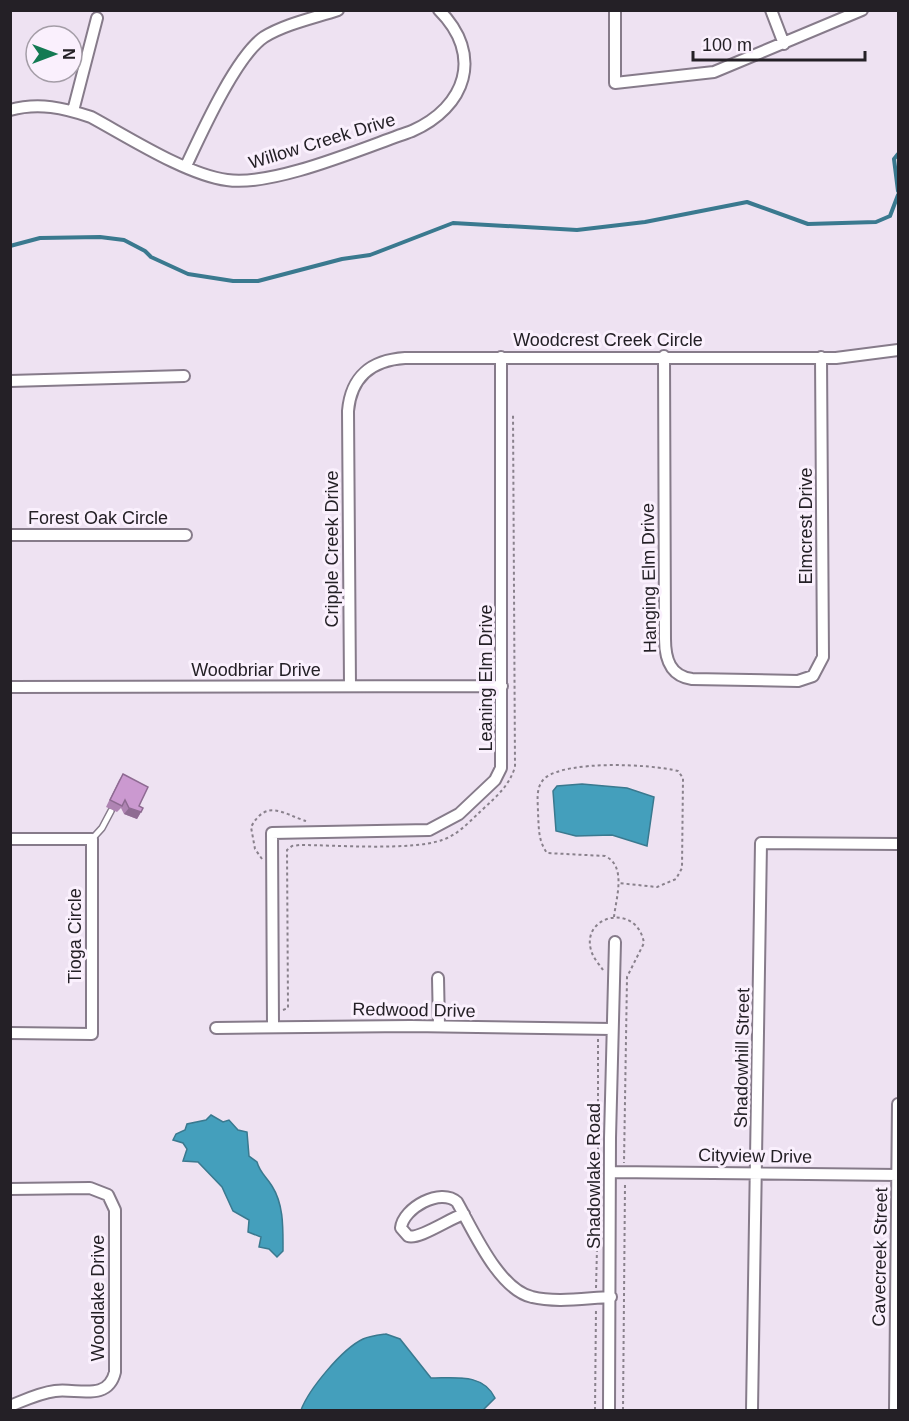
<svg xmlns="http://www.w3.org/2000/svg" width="909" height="1421" font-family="Helvetica,sans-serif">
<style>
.water{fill:#449fbc;stroke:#3a798f;stroke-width:1.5}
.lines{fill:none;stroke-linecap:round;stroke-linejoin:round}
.stream{stroke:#3a798f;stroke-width:4}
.service-casing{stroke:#867b8a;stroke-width:8}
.minor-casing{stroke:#867b8a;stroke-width:14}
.path{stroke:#89818c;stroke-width:2;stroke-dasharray:3 3;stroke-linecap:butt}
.service{stroke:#fff;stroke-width:5}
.minor{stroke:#fff;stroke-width:10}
.wall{fill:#af84b3}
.shaded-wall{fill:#8e6b92}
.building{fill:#cb99d0;stroke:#8e6b92;stroke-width:1.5}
.labels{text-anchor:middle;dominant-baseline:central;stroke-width:6;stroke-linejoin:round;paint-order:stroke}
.street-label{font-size:18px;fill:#242026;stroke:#faf0fd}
</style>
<rect width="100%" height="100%" fill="#eee2f2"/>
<!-- water -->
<path class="water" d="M 582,784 L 627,788 L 654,797 L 647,846 L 612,835 L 576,836 L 556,831 L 553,791 L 557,786 Z
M 211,1115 L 223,1122 L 229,1120 L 238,1130 L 247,1132 L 249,1156 L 257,1162 C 260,1173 266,1176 272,1186 C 284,1205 283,1228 283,1251 L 277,1257 L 269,1249 L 259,1247 L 261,1237 L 248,1232 L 249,1220 L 233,1211 L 222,1187 L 198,1162 L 183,1161 L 187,1149 L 183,1143 L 173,1140 L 176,1134 L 185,1130 L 187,1124 L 206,1120 Z
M 386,1334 L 400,1339 L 431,1378 C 455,1378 483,1373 495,1398 L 483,1410 L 301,1410 C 309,1389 342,1349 363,1339 C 370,1336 379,1335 386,1334 Z"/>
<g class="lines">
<!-- stream -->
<path class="stream" d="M 898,154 L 894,159 L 898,191
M 10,246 L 40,238 L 100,237 L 124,240 L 145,251 L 151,257 L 188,274 L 233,281 L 258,281 L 342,259 L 370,255 L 453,223 L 577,230 L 645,222 L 747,202 L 808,224 L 876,222 L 890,216 L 898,195"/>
<!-- service casing -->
<g class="service-casing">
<path id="service" d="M 92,839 L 102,828 L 111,811"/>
</g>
<!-- minor casing -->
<g class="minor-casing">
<path id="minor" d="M 615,10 L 615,83 L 714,72 L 862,10
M 771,10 L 784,44
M 10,110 C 39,102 64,108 91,117 C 128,137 187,175 227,180 C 274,187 365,147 412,131 C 466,107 484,55 439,10
M 73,111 L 97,18
M 186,166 C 201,134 236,56 264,37 C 285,24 314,18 338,10
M 664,356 L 665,639 C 665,659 670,676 692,679 L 798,681 L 813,676 L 823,657 L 821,357
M 10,381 L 184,376
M 10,535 L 186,535
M 350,686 L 348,411 C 351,376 372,360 405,358 L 836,358 L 898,350
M 10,687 L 502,686
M 10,839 L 92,839 L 92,1034 L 10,1033
M 438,978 L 439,1026
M 273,1026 L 272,833 L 429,830 L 459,814 L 495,780 L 501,768 L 501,357
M 216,1028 L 411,1026 L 612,1029
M 611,1172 L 898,1175
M 10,1189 L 90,1188 L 108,1195 L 115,1210 L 115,1372 C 108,1402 77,1388 55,1391 C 39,1393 25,1400 10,1406
M 464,1214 C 450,1218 419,1240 408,1236 L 401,1228 C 403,1208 441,1187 457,1202 C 473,1230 499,1290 532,1297 C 556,1303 586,1298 611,1297
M 609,1410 L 610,1138 L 615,942
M 752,1410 L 761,843 L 898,844
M 895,1410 L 898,1104"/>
</g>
<!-- path -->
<path class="path" d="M 262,859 L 255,849 L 251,827 C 267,798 283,814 306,821
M 614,917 C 616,898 627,866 605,856 L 547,853 C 538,840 539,829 538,813 C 538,801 535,787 545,778 C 567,760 651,764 678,771 L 683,778 L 682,868 L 676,879 L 657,887 L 618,883
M 603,970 C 599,964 593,958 591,950 C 581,915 637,902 644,943 L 627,977 L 624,1163
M 283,1010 L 288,1008 L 287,850 L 292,846 L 300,845 C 335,845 412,851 442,840 C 458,835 470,821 482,810 C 497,796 509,786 515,767 L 513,413
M 598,1039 L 598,1186
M 596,1288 L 598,1209
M 595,1410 L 596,1308
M 623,1410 L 625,1184"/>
<!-- service -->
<use href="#service" class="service"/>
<!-- minor -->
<use href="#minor" class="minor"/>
</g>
<!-- wall -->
<path class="wall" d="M 123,774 L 141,812 L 137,819 L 124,814 L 121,808 L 117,812 L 106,807 L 119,780 Z"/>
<!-- shaded-wall -->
<path class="shaded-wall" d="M 129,808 L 141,812 L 137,819 L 124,814 Z"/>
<!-- building -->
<path class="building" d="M 123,774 L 148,787 L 139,806 L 143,808 L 141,812 L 129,808 L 125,800 L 122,806 L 110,800 Z"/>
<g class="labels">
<!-- street labels -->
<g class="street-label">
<text transform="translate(322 141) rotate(-17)">Willow Creek Drive</text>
<text x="608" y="340">Woodcrest Creek Circle</text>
<text x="98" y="518">Forest Oak Circle</text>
<text transform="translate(806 526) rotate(-90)">Elmcrest Drive</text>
<text transform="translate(332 549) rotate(-90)">Cripple Creek Drive</text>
<text transform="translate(649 578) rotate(-91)">Hanging Elm Drive</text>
<text x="256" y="670">Woodbriar Drive</text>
<text transform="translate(486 678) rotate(-90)">Leaning Elm Drive</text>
<text transform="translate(75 936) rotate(-90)">Tioga Circle</text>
<text transform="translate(414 1010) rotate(1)">Redwood Drive</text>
<text transform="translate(742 1058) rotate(-89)">Shadowhill Street</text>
<text transform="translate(755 1156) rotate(1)">Cityview Drive</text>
<text transform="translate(594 1176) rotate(-90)">Shadowlake Road</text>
<text transform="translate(880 1257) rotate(-89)">Cavecreek Street</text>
<text transform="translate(98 1298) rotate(-90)">Woodlake Drive</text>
</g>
</g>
<!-- border -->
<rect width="909" height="1421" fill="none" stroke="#242026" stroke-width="24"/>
<!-- north arrow -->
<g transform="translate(54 54) rotate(90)"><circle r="28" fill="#faf0fd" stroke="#a49da7" stroke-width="1.5"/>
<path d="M0-4.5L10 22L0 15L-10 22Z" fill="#137a53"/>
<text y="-9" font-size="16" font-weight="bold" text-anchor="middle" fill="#242026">N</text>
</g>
<!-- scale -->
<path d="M693 51v9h172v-9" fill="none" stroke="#242026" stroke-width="3"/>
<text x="702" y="51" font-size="18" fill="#242026" stroke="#faf0fd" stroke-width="4.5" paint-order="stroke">100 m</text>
</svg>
